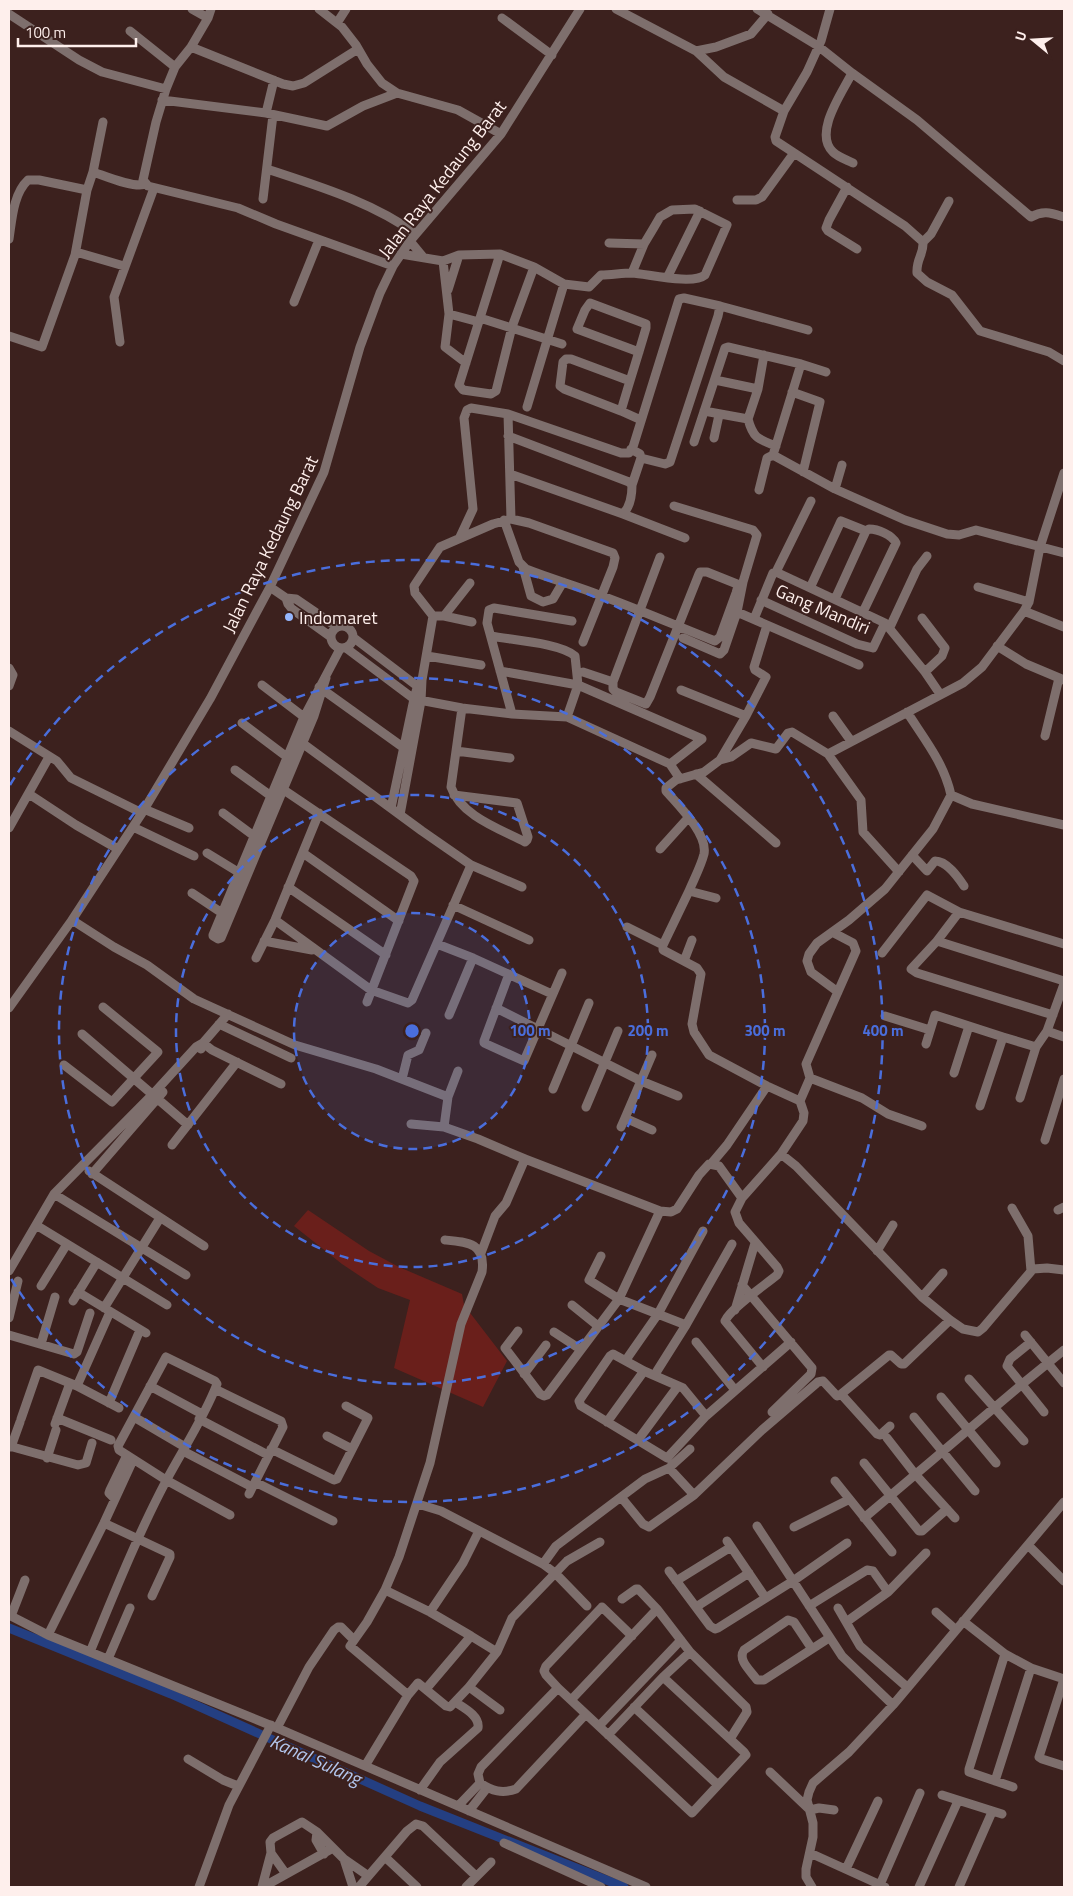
<svg xmlns="http://www.w3.org/2000/svg" width="1073" height="1896" font-family="'Titillium Web',sans-serif">
<style>
.green{fill:#6a1f1b}
.lines{fill:none;stroke-linecap:round;stroke-linejoin:round}
.canal{stroke:#243f82;stroke-width:9}
.minor{stroke:#7e6f6d;stroke-width:9}
.ring{fill:none;stroke:#4a6edc;stroke-width:2.5;stroke-dasharray:9 6}
.poi-dot{fill:#95b6fd;stroke:#3c211e;stroke-width:2}
.labels{text-anchor:middle;dominant-baseline:central;stroke-width:4;stroke-linejoin:round;paint-order:stroke}
.street-label{font-size:18px;fill:#feefec;stroke:#3c211e}
.poi-label{font-size:18px;fill:#feefec;stroke:#3c211e;text-anchor:start}
.water-label{font-size:19px;font-style:italic;fill:#b2c5ec;stroke:#3c211e}
.centre{fill:#4a6edc;stroke:#3c211e;stroke-width:2.5}
.ring-label{font-size:15px;text-anchor:middle;font-weight:bold;fill:#4a6edc;stroke:#3c211e;stroke-width:4;stroke-linejoin:round;paint-order:stroke}
</style>
<rect width="100%" height="100%" fill="#3c211e"/>
<!-- green -->
<path class="green" d="M 308,1210 L 369,1251 L 399,1267 L 462,1294 L 464,1305 L 507,1361 L 483,1407 L 394,1368 L 410,1300 L 378,1288 L 342,1264 L 294,1226 Z"/>
<g class="lines">
<!-- canal -->
<path class="canal" d="M 9,1628 L 171,1694 L 420,1806 L 624,1887"/>
<!-- minor -->
<path class="minor" d="M 192,9 L 208,18
M 319,9 L 342,27 L 356,45 L 367,64 L 382,83 L 397,93 L 458,110 L 501,134
M 616,9 L 696,51 L 724,77 L 784,111
M 757,9 L 818,46 L 852,73 L 917,120 L 1031,217 C 1043,210 1051,213 1064,217
M 830,9 L 821,41 L 807,72 L 784,111 L 775,137 L 776,141 L 905,226 L 923,242 C 924,254 916,259 917,273 L 927,282 L 952,295 L 980,331 L 1049,352 L 1064,361
M 9,14 L 79,60 L 102,72 L 166,89 L 175,67 L 191,47 L 208,18 L 211,9
M 502,18 L 552,55
M 337,23 L 346,9
M 130,31 L 175,67
M 191,47 L 283,84 L 293,86 L 304,83 L 358,49
M 696,51 L 716,47 L 751,34 L 768,14
M 852,73 C 842,93 813,133 833,152 C 838,157 847,160 853,163
M 166,89 L 156,122 L 143,180 L 148,186 L 238,208 L 276,224 L 393,266
M 162,100 L 266,113 L 327,126 L 363,106 L 397,93
M 266,113 L 274,80
M 267,169 C 318,186 372,202 416,234
M 93,172 C 105,176 135,189 146,184
M 847,187 L 829,220 L 826,228 L 828,231 L 857,249
M 263,199 L 273,115
M 737,200 L 756,200 L 762,197 L 794,153
M 9,239 C 12,220 13,194 28,180 L 39,180 L 87,190
M 410,241 L 424,258
M 923,242 L 931,234 L 949,201
M 609,243 L 644,244
M 76,252 L 124,266
M 401,254 L 443,261 L 459,255 L 500,254 L 534,267 L 564,284 L 589,287 L 601,275 C 611,275 622,273 632,273 C 648,274 693,285 705,275 L 727,225 L 695,209 L 672,210 L 660,217 L 653,229 L 644,244 L 632,273
M 500,254 L 459,385 L 463,390 L 491,394 L 496,391 L 512,327 L 534,267
M 443,261 L 449,314 L 445,347 L 466,363
M 667,278 L 700,211
M 448,290 L 459,255
M 294,302 L 319,240
M 720,306 L 808,330
M 449,314 L 479,322
M 480,318 L 562,344
M 9,336 L 42,347 L 75,255 L 87,190 L 93,172 L 103,122
M 120,342 L 114,297 L 154,188
M 639,352 L 577,329 L 585,310 L 590,303 L 646,324 L 646,328 C 638,356 629,383 621,411 L 641,420
M 715,380 L 758,389
M 792,392 L 820,402 L 803,472
M 527,407 L 564,284
M 621,411 L 564,389 L 560,386 L 563,362 L 566,359 L 571,359 L 630,381
M 704,411 L 748,419 L 758,389 L 764,355
M 508,414 L 511,519
M 748,419 C 753,438 758,439 776,446
M 508,436 L 629,482 L 632,485 C 632,494 630,507 623,514 L 510,474
M 714,438 L 719,415
M 694,442 L 725,348 L 728,347 L 801,364 L 826,372
M 631,449 L 640,454 L 641,458 L 632,485
M 773,455 L 801,364
M 835,489 L 842,465
M 759,490 L 767,458 L 773,455 L 835,489 L 905,520 L 947,534 L 959,535 L 976,530 L 1064,553
M 674,506 L 753,530 L 757,535 L 743,582 L 737,612 L 724,650 L 720,654 L 683,638
M 623,514 L 685,538
M 504,520 L 519,562 L 526,569 C 551,579 577,586 602,596 C 640,610 677,626 715,641 L 720,637 L 736,593 L 738,586 L 737,584 L 707,572 L 700,572 L 699,574 L 650,697 L 646,704 L 616,692 L 613,689 L 613,682 L 583,672
M 460,537 L 473,509 L 464,418 L 467,410 L 471,408 L 508,414 L 621,453 L 629,453 L 633,447 L 679,299 L 684,298 L 720,306 L 718,316 L 670,462 L 665,464 L 641,458
M 523,567 L 531,596 L 543,602 L 553,599 L 563,582
M 776,572 L 885,623 L 925,672 L 940,694
M 270,587 L 286,598 L 288,604 L 292,609 L 331,637
M 978,587 L 1029,602
M 810,588 L 841,521 L 866,531
M 286,598 L 296,599 L 337,627
M 835,599 L 866,531
M 761,600 L 857,644 L 873,648 L 885,623
M 1024,611 L 1064,627
M 737,612 L 859,665
M 863,612 L 896,543 C 892,535 878,529 869,529 L 866,531
M 444,616 L 470,583
M 922,618 L 945,648 L 942,656 L 925,672
M 754,619 L 773,573 L 776,572 L 811,501
M 472,622 L 444,616 L 433,616 L 415,593 L 414,586 L 440,547 L 493,524 L 511,519 L 529,523 L 613,553 L 615,558 L 613,567 L 583,642
M331 637a11 11 0 1 1 22 0a11 11 0 1 1-22 0Z
M 890,627 L 917,569 L 927,556
M 491,636 C 511,640 561,643 575,656 L 578,685 L 500,671
M 354,638 L 421,689
M 997,646 L 1026,664 L 1064,680
M 346,648 L 414,699 L 462,708 L 512,714 L 567,717 L 670,764 L 680,779
M 427,656 L 481,665
M 9,668 L 13,675 L 9,686
M 326,678 L 314,716 L 221,938 L 218,939 L 213,936 L 213,935 L 304,717 L 340,649
M 613,682 L 660,557
M 262,685 L 304,717
M 319,687 L 404,748
M 681,690 L 746,716
M 907,712 C 925,740 944,763 951,795 L 972,804 L 1064,825
M 512,714 L 487,623 L 489,610 L 494,608 L 572,621
M 833,716 L 851,741
M 567,717 L 578,685 L 702,739 L 670,764
M 242,723 L 287,757
M 9,731 L 57,761 L 71,778 L 142,813
M 1045,736 L 1059,678
M 298,740 L 422,831 L 471,865 L 522,887
M 456,751 L 510,758
M 828,754 L 963,683 L 982,667 L 1024,611 L 1029,602 L 1040,547 L 1064,473
M 720,760 L 746,716 L 766,677 L 755,670 L 754,667 L 767,625
M 235,770 L 271,796
M 696,774 L 776,843
M 278,786 L 411,876 L 414,881 L 367,1002
M 29,794 L 76,825 L 118,849
M 454,795 L 517,803 L 528,837 L 527,840 L 525,842 C 500,829 461,816 451,787 L 462,708
M 391,808 L 414,699 L 417,688 L 422,680
M 144,809 L 189,828
M 223,813 L 254,836
M 400,815 L 421,701 L 422,680 L 433,616
M 133,827 L 194,856
M 9,828 L 49,757
M 660,849 L 688,818
M 207,853 L 243,875
M 303,853 L 399,921
M 912,855 L 927,871 L 935,861 C 947,861 958,877 964,886
M 288,887 L 386,955
M 689,891 C 694,879 701,866 704,854 C 708,834 678,805 666,791 L 666,788 L 676,780 L 704,772 L 720,760 L 731,757 L 751,743 L 776,749 L 788,733 L 792,732 L 828,754 L 861,800 L 863,832 L 899,872
M 192,893 L 222,913
M 453,905 L 529,940
M 959,912 L 937,941 L 911,969 L 917,973 L 1053,1015
M 72,920 L 114,947 L 147,965 L 194,999 L 295,1045 L 376,1069 L 448,1097 L 444,1127
M 275,920 L 371,990 L 408,1003 L 412,1000 L 471,865
M 627,927 L 663,945 L 689,891 L 716,898
M 264,941 L 312,950
M 937,941 L 1064,981
M 437,944 L 473,958 L 552,994
M 663,945 L 663,950 L 697,968 L 701,974 L 692,1024 L 694,1032 L 709,1055 L 767,1086 L 800,1101
M 882,953 L 927,895 L 959,912 L 1064,944
M 256,958 L 275,920 L 319,813
M 684,961 L 692,940
M 509,974 L 484,1041 L 484,1043 L 524,1061 L 562,973
M 1064,984 L 1047,1031 L 1064,1037
M 838,992 L 811,972 L 807,961 L 809,954 L 817,943 L 849,920 L 885,889 L 933,829 L 951,795
M 9,1008 L 72,920 L 142,813 L 210,699 L 270,587 L 324,472 L 360,347 L 380,293 L 393,266 L 410,241 L 501,134 L 580,9
M 496,1008 L 641,1081 L 678,1096
M 449,1015 L 473,958
M 885,1016 L 930,1030
M 219,1024 L 291,1058
M 82,1034 L 188,1125
M 203,1043 L 212,1050 L 281,1084
M 926,1044 L 935,1015 L 969,1026
M 201,1049 L 203,1043 L 228,1014
M 64,1065 L 112,1102 L 158,1052 L 103,1007
M 954,1073 L 969,1026 L 1003,1037
M 810,1078 L 862,1098 L 888,1114 L 922,1126
M 402,1079 L 408,1055 L 419,1050 L 426,1033
M 553,1089 L 589,1003
M 448,1097 L 458,1071
M 1020,1098 L 1036,1047 L 1047,1031
M 980,1106 L 1003,1037 L 1036,1047
M 586,1107 L 618,1031
M 411,1124 L 444,1127 L 478,1139 L 525,1159 L 660,1211 L 671,1212 L 677,1209 L 699,1175 L 709,1164 L 719,1166 L 742,1198
M 621,1127 L 625,1118
M 652,1130 L 625,1118 L 652,1055
M 1045,1140 L 1064,1079
M 172,1145 L 237,1062
M 781,1154 L 803,1121 L 804,1113 L 800,1101 L 810,1078 L 806,1064 L 856,951 L 853,943 L 832,932
M 711,1164 L 727,1145 L 767,1086
M 89,1171 L 204,1246
M 92,1174 L 163,1092
M 54,1194 L 186,1275
M 1012,1208 L 1028,1236 L 1031,1271
M 1058,1210 L 1064,1207
M 36,1225 L 167,1305
M 877,1251 L 893,1225
M 481,1253 L 495,1216 L 506,1203 L 525,1159
M 601,1256 L 589,1280 L 619,1299 L 686,1325 L 657,1371
M 9,1271 L 54,1194 L 153,1094 L 196,1047 L 203,1043
M 742,1285 L 812,1368 L 811,1374 L 772,1412
M 41,1286 L 67,1244
M 78,1292 L 146,1333
M 922,1297 L 943,1273
M 73,1301 L 97,1262
M 572,1305 L 598,1326
M 104,1308 L 160,1218
M 735,1310 L 755,1243
M 9,1318 L 18,1281
M 686,1325 L 732,1244
M 518,1331 L 505,1348 L 540,1394 L 544,1396 L 547,1395 L 619,1299 L 660,1211
M 554,1332 L 580,1349
M 9,1335 L 74,1354 L 77,1352 L 90,1313
M 1025,1335 L 1064,1383
M 696,1342 L 735,1390
M 1031,1342 L 1010,1359 L 1007,1366 L 1044,1412
M 41,1344 L 55,1297
M 628,1357 L 658,1314 L 703,1231
M 763,1367 L 725,1321 C 730,1309 765,1285 777,1275 L 779,1271 L 777,1267 L 739,1223 L 735,1212 L 742,1198 L 781,1154 L 796,1166 L 922,1297 L 950,1320 L 963,1329 L 978,1332 L 983,1328 L 1033,1269 L 1047,1268 L 1064,1270
M 524,1374 L 546,1345
M 969,1379 L 1024,1441
M 77,1386 L 110,1312
M 150,1386 L 202,1414
M 215,1389 L 281,1421 L 283,1427 L 249,1494
M 841,1394 L 877,1434 L 880,1435 L 890,1426
M 941,1397 L 996,1463
M 109,1403 L 140,1330
M 706,1416 L 683,1388 L 644,1371 L 613,1354 L 610,1356 L 579,1401 L 581,1406 L 667,1458 L 706,1416 L 791,1342
M 134,1417 L 185,1447
M 914,1417 L 975,1491
M 57,1418 L 111,1440
M 21,1419 L 38,1370 L 77,1386 L 119,1408
M 199,1419 L 268,1455
M 607,1422 L 644,1371
M 55,1424 L 70,1383
M 327,1436 L 352,1449
M 887,1438 L 915,1474 L 955,1518
M 638,1440 L 678,1386
M 9,1446 L 78,1465 L 86,1463 L 92,1443
M 11,1447 L 20,1422
M 271,1449 L 334,1480 L 337,1479 L 368,1418 L 346,1406
M 183,1451 L 252,1487
M 47,1458 L 56,1430
M 864,1463 L 919,1531 L 922,1531 L 947,1509
M 669,1468 L 690,1449
M 835,1481 L 892,1552
M 255,1482 L 333,1521
M 621,1497 L 643,1524 L 649,1527 L 694,1495 L 762,1430 L 818,1382 L 823,1381 L 837,1396 L 840,1395 L 889,1355 L 891,1355 L 901,1364 L 904,1364 L 950,1320
M 114,1498 L 109,1493 L 110,1490 L 127,1455
M 418,1504 L 441,1511 L 543,1564 L 555,1573 L 587,1606
M 864,1518 L 1021,1385 L 1064,1350
M 104,1523 L 170,1554 L 170,1557 L 152,1596
M 757,1526 L 793,1581 L 847,1543
M 794,1527 L 848,1500
M 727,1541 L 765,1597
M 1029,1546 L 1064,1581
M 543,1564 L 556,1546 L 621,1497 L 645,1479 L 669,1468 L 694,1495
M 669,1571 L 710,1626 L 715,1629 L 718,1628 L 793,1581 L 842,1656 L 893,1705
M 676,1581 L 731,1547
M 385,1590 L 430,1612 L 463,1563 L 479,1531
M 809,1606 L 867,1570 L 873,1571 L 888,1592
M 696,1607 L 749,1573
M 838,1608 L 860,1646 L 907,1687
M 657,1609 L 690,1652 L 746,1707 L 747,1712 L 730,1739
M 430,1612 L 471,1636
M 936,1612 L 955,1629
M 9,1615 L 48,1635 L 277,1728 L 646,1887
M 11,1616 L 25,1580
M 849,1620 L 888,1592 L 926,1553
M 963,1621 L 1005,1654 L 969,1769 L 969,1772 L 1013,1787
M 48,1635 L 104,1523 L 133,1460
M 632,1636 L 602,1607 L 546,1666 L 544,1671 L 546,1675 L 558,1688 L 692,1813 L 746,1755 L 744,1752 L 663,1677
M 812,1649 L 794,1622 L 788,1620 L 744,1650 C 737,1660 751,1671 757,1680 L 764,1680 L 829,1638
M 90,1652 C 114,1594 137,1536 166,1481 C 183,1449 204,1418 217,1384 L 215,1381 L 166,1357 L 118,1446 L 119,1450 L 166,1480 L 230,1515
M 1005,1654 L 1031,1668 L 1064,1679
M 108,1659 L 130,1608
M 1064,1679 L 1039,1757 L 1042,1759 L 1064,1766
M 469,1687 L 500,1710
M 558,1688 L 481,1767 L 478,1774 L 480,1783 C 492,1791 502,1794 516,1789 L 586,1714
M 426,1689 L 471,1636 L 497,1652
M 408,1695 L 350,1646 L 367,1622 L 385,1590 L 399,1557 L 430,1463 L 461,1324 L 482,1272 C 486,1243 468,1242 445,1240
M 571,1700 L 657,1609 L 638,1589 L 636,1589 L 622,1599
M 634,1707 L 718,1785
M 599,1726 L 681,1640
M 277,1728 L 309,1667 L 334,1630 L 338,1627 L 341,1627 L 354,1640
M 608,1735 L 663,1677 L 690,1652
M 188,1759 L 223,1780 L 238,1786
M 365,1766 L 408,1695 L 418,1683 L 446,1706 L 450,1707 L 469,1687 L 497,1652 L 512,1618 L 567,1561 L 600,1542
M 770,1772 L 810,1810 L 819,1808 L 834,1810
M 995,1781 L 1031,1668
M 420,1790 L 440,1762 L 478,1728 C 480,1716 464,1708 455,1702
M 942,1795 L 1002,1814
M 458,1806 L 480,1783
M 469,1811 L 487,1788
M 317,1832 L 316,1840 L 324,1854
M 504,1843 L 601,1887
M 810,1853 L 885,1887
M 385,1857 L 417,1887
M 344,1859 L 353,1887
M 846,1869 L 878,1801
M 286,1874 L 271,1853 L 270,1842 L 273,1838 L 302,1822 L 317,1832 L 344,1859 L 367,1875
M 199,1887 L 229,1805 L 271,1725
M 262,1887 L 271,1853
M 263,1887 L 333,1848
M 359,1887 L 407,1831 L 416,1824 L 423,1826 L 476,1876
M 466,1887 L 491,1862
M 812,1887 L 806,1877 L 806,1869 L 813,1837 L 813,1823 L 807,1800 L 809,1792 L 813,1783 L 849,1752 L 893,1705 L 1064,1502
M 879,1887 L 920,1793
M 919,1887 L 958,1801
M 959,1887 L 992,1812"/>
</g>
<!-- distance rings -->
<circle cx="412" cy="1031" r="118" fill="#4a6edc" fill-opacity=".12"/>
<g class="ring">
<circle cx="412" cy="1031" r="118"/>
<circle cx="412" cy="1031" r="236"/>
<circle cx="412" cy="1031" r="353"/>
<path d="M10 785A471 471 0 1 1 10 1277"/>
</g>
<!-- markers -->
<circle class="poi-dot" cx="289" cy="617" r="5"/>
<g class="labels">
<!-- street labels -->
<g class="street-label">
<text transform="translate(442 179) rotate(-52)">Jalan Raya Kedaung Barat</text>
<text transform="translate(270 544) rotate(-64)">Jalan Raya Kedaung Barat</text>
<text transform="translate(823 609) rotate(23)">Gang Mandiri</text>
</g>
<!-- poi labels -->
<g class="poi-label">
<text x="299" y="617">Indomaret</text>
</g>
<!-- water labels -->
<g class="water-label">
<text transform="translate(316 1759) rotate(24)">Kanal Sulang</text>
</g>
</g>
<circle cx="412" cy="1031" r="8" class="centre"/>
<g class="ring-label">
<text x="530" y="1036">100 m</text>
<text x="648" y="1036">200 m</text>
<text x="765" y="1036">300 m</text>
<text x="883" y="1036">400 m</text>
</g>
<!-- border -->
<rect width="1073" height="1896" fill="none" stroke="#feefec" stroke-width="20"/>
<!-- north arrow -->
<g transform="translate(1033 40) rotate(288)" stroke="#3c211e" stroke-width="4" paint-order="stroke">
<path d="M0-4L9 19L0 12L-9 19Z" fill="#feefec"/>
<text y="-8" font-size="14" font-weight="bold" text-anchor="middle" fill="#feefec">U</text>
</g>
<!-- scale -->
<path d="M18 38v8h118v-8" fill="none" stroke="#feefec" stroke-width="2.5"/>
<text x="25" y="38" font-size="15" fill="#feefec" stroke="#3c211e" stroke-width="4" paint-order="stroke">100 m</text>
</svg>
